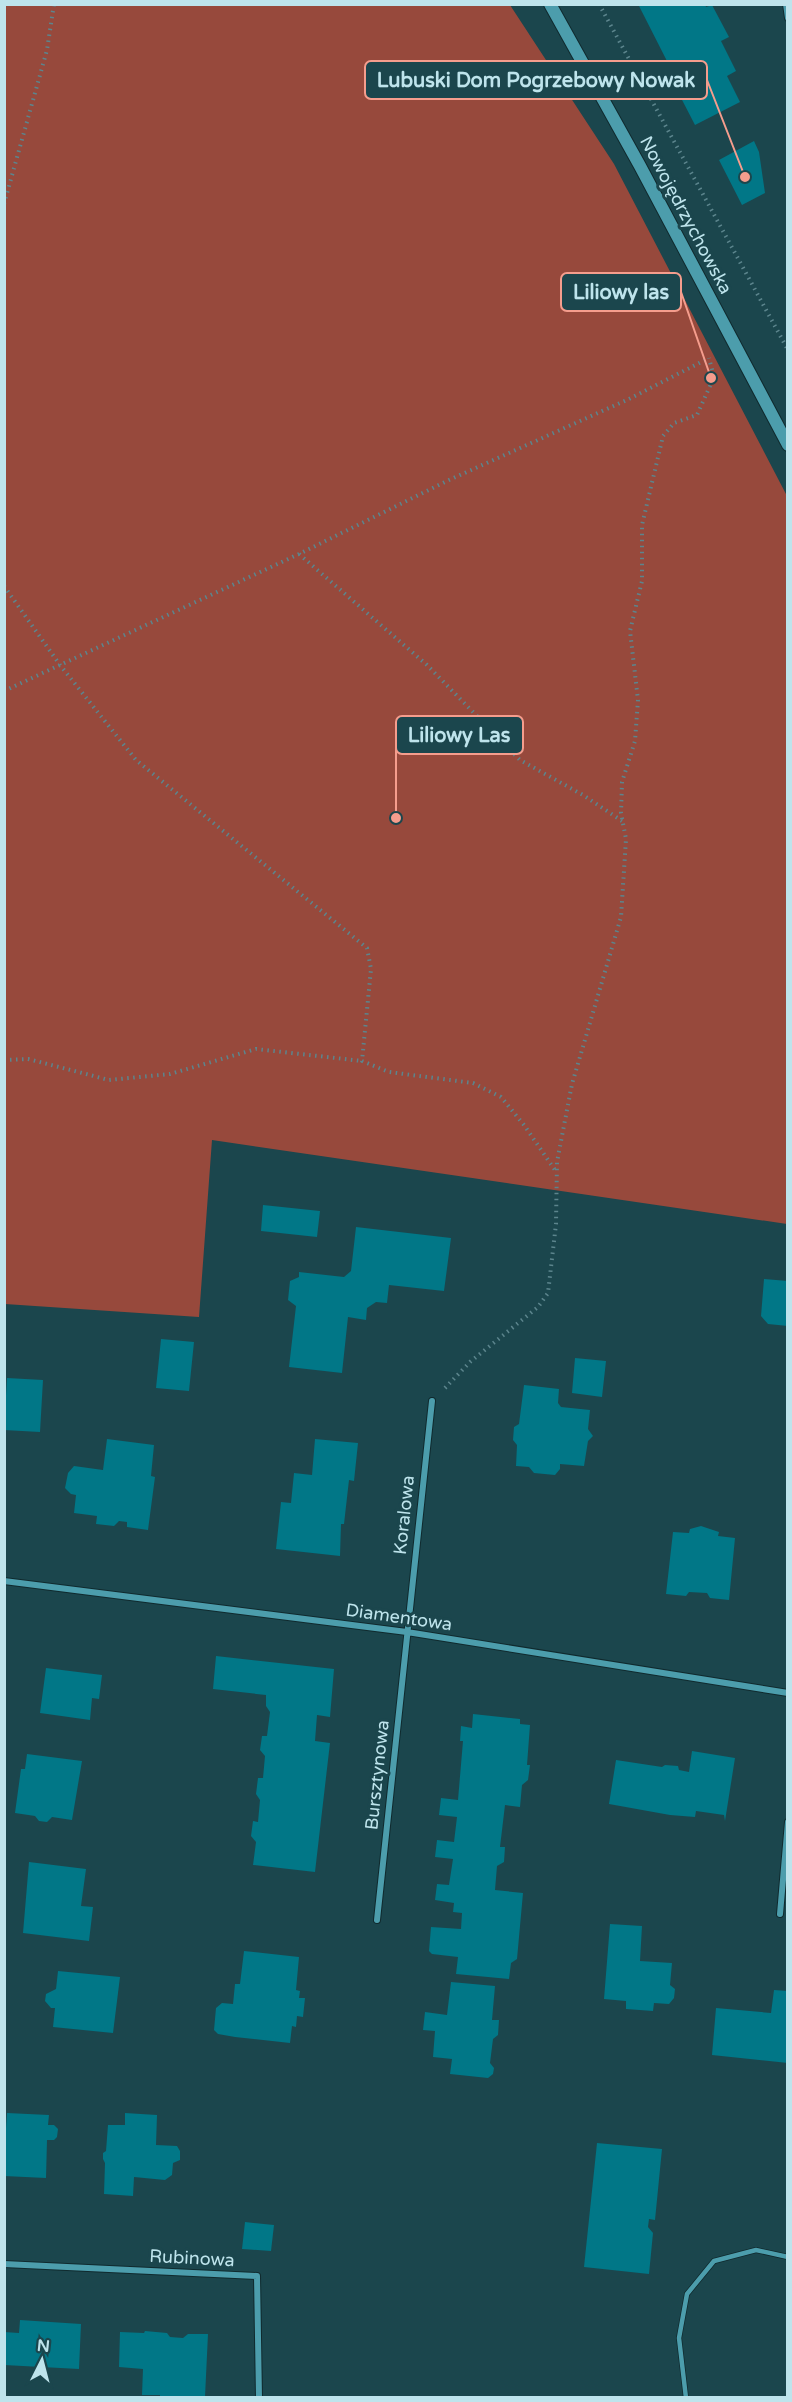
<svg xmlns="http://www.w3.org/2000/svg" width="792" height="2402" font-family="'Varela Round',sans-serif">
<style>
.green{fill:#97493c}
.building{fill:#017787}
.lines{fill:none;stroke-linecap:round;stroke-linejoin:round}
.lane-casing{stroke:#102a2e;stroke-width:6}
.street-casing{stroke:#102a2e;stroke-width:8}
.secondary-casing{stroke:#102a2e;stroke-width:14}
.path{stroke:#5c858d;stroke-width:4;stroke-dasharray:1.5 4.5;stroke-linecap:butt}
.lane{stroke:#4c9dac;stroke-width:4.5}
.street{stroke:#4c9dac;stroke-width:6}
.secondary{stroke:#4c9dac;stroke-width:12}
.labels{text-anchor:middle;dominant-baseline:central;stroke-width:6;stroke-linejoin:round;paint-order:stroke}
.street-label{font-size:18px;fill:#bee4ec;stroke:#1b464d}
.leader{fill:none;stroke:#f59d8d;stroke-width:2}
.callout-dot{fill:#f59d8d;stroke:#1b464d;stroke-width:2}
.callout{fill:#1b464d;stroke:#f59d8d;stroke-width:2}
.callout-label{font-size:20px;text-anchor:middle;font-weight:bold;fill:#bee4ec}
</style>
<rect width="100%" height="100%" fill="#1b464d"/>
<!-- green -->
<path class="green" d="M 4,5 L 510,5 L 614,164 L 787,496 L 787,1224 L 212,1140 L 199,1317 L 5,1304 Z"/>
<!-- building -->
<path class="building" d="M 638,4 L 705,4 L 706,7 L 712,5 L 729,37 L 721,41 L 736,71 L 727,76 L 740,102 L 695,125 L 665,67 L 669,65 Z
M 754,141 L 759,152 L 765,193 L 742,205 L 719,160 Z
M 263,1205 L 320,1211 L 317,1237 L 261,1231 Z
M 356,1227 L 451,1238 L 444,1291 L 389,1285 L 387,1303 L 376,1302 L 367,1308 L 366,1320 L 348,1317 L 342,1373 L 289,1367 L 296,1306 L 288,1300 L 290,1281 L 299,1277 L 299,1272 L 344,1277 L 351,1271 Z
M 764,1279 L 788,1281 L 788,1326 L 768,1324 L 761,1316 Z
M 161,1339 L 194,1342 L 189,1391 L 156,1388 Z
M 575,1358 L 606,1361 L 602,1397 L 572,1393 Z
M 7,1378 L 43,1380 L 40,1432 L 4,1430 Z
M 524,1385 L 559,1389 L 558,1403 L 561,1407 L 590,1410 L 588,1429 L 593,1436 L 588,1441 L 584,1466 L 560,1464 L 560,1469 L 555,1475 L 534,1473 L 529,1467 L 516,1466 L 517,1445 L 513,1440 L 514,1427 L 519,1424 Z
M 107,1439 L 154,1445 L 151,1476 L 155,1477 L 148,1530 L 127,1527 L 127,1522 L 119,1521 L 114,1526 L 96,1524 L 97,1516 L 74,1513 L 76,1495 L 71,1494 L 65,1488 L 68,1473 L 74,1466 L 103,1470 Z
M 315,1439 L 358,1443 L 354,1481 L 349,1480 L 344,1524 L 341,1524 L 340,1556 L 276,1549 L 281,1502 L 291,1503 L 294,1473 L 312,1475 Z
M 701,1526 L 719,1532 L 718,1536 L 735,1538 L 729,1600 L 710,1598 L 707,1593 L 689,1592 L 686,1596 L 666,1594 L 673,1532 L 689,1533 L 690,1529 Z
M 216,1656 L 334,1669 L 330,1717 L 317,1715 L 315,1741 L 330,1743 L 315,1872 L 253,1865 L 256,1842 L 251,1836 L 253,1821 L 258,1822 L 260,1800 L 256,1794 L 258,1778 L 263,1778 L 265,1756 L 260,1750 L 262,1736 L 267,1736 L 270,1712 L 266,1706 L 266,1695 L 213,1689 Z
M 46,1668 L 102,1675 L 99,1699 L 92,1698 L 90,1720 L 40,1713 Z
M 473,1714 L 520,1719 L 520,1724 L 530,1725 L 527,1765 L 530,1765 L 528,1780 L 522,1785 L 520,1807 L 505,1805 L 500,1847 L 505,1847 L 504,1862 L 497,1866 L 495,1890 L 523,1893 L 517,1959 L 511,1963 L 509,1979 L 456,1974 L 458,1957 L 432,1954 L 429,1951 L 431,1927 L 461,1929 L 462,1913 L 453,1912 L 454,1903 L 435,1900 L 437,1884 L 449,1885 L 453,1859 L 435,1857 L 437,1840 L 454,1842 L 457,1817 L 439,1815 L 441,1798 L 458,1800 L 463,1741 L 460,1741 L 461,1726 L 472,1728 Z
M 692,1751 L 735,1758 L 725,1821 L 724,1815 L 696,1811 L 695,1817 L 670,1815 L 609,1804 L 616,1760 L 662,1767 L 665,1765 L 678,1766 L 679,1770 L 689,1772 Z
M 27,1754 L 82,1761 L 72,1820 L 52,1817 L 47,1822 L 39,1821 L 35,1816 L 15,1813 L 21,1769 L 25,1769 Z
M 29,1862 L 86,1869 L 81,1906 L 93,1907 L 89,1941 L 23,1933 Z
M 610,1924 L 642,1926 L 640,1961 L 672,1963 L 670,1985 L 675,1989 L 674,1998 L 669,2004 L 654,2003 L 653,2011 L 626,2009 L 626,2001 L 604,1999 Z
M 244,1951 L 299,1957 L 296,1990 L 300,1991 L 299,1998 L 305,1998 L 303,2017 L 297,2016 L 296,2027 L 292,2026 L 290,2043 L 235,2037 L 218,2034 L 214,2030 L 216,2008 L 222,2003 L 233,2004 L 235,1984 L 240,1984 Z
M 58,1971 L 120,1977 L 113,2033 L 53,2027 L 55,2008 L 51,2008 L 45,2001 L 46,1994 L 56,1989 Z
M 451,1982 L 495,1986 L 492,2020 L 499,2020 L 498,2035 L 493,2039 L 490,2063 L 494,2068 L 493,2074 L 488,2078 L 450,2074 L 452,2059 L 433,2057 L 435,2031 L 423,2030 L 425,2012 L 447,2015 Z
M 774,1990 L 788,1991 L 788,2063 L 712,2055 L 716,2008 L 771,2013 Z
M 7,2113 L 49,2115 L 48,2125 L 54,2125 L 58,2129 L 57,2137 L 54,2140 L 47,2140 L 46,2178 L 4,2176 L 4,2128 L 6,2128 Z
M 125,2113 L 157,2115 L 156,2145 L 177,2146 L 180,2151 L 180,2160 L 173,2163 L 172,2175 L 165,2180 L 134,2177 L 133,2196 L 104,2194 L 105,2163 L 103,2159 L 103,2153 L 106,2151 L 108,2125 L 125,2125 Z
M 597,2143 L 662,2149 L 655,2220 L 649,2219 L 648,2227 L 653,2233 L 649,2274 L 584,2267 Z
M 245,2222 L 274,2225 L 271,2251 L 242,2249 Z
M 20,2320 L 81,2324 L 79,2369 L 4,2365 L 4,2332 L 19,2333 Z
M 145,2331 L 167,2333 L 170,2337 L 183,2338 L 188,2334 L 208,2334 L 205,2397 L 160,2398 L 160,2395 L 142,2395 L 143,2369 L 119,2367 L 120,2332 L 144,2333 Z"/>
<g class="lines">
<!-- lane casing -->
<g class="lane-casing">
<path id="lane" d="M 686,2398 L 679,2338 L 687,2294 L 714,2261 L 756,2250 L 788,2257"/>
</g>
<!-- street casing -->
<g class="street-casing">
<path id="street" d="M 786,4 L 788,18
M 4,1581 L 407,1632 L 788,1693
M 780,1914 L 788,1822
M 377,1920 L 432,1401
M 4,2264 L 257,2276 L 259,2398"/>
</g>
<!-- secondary casing -->
<g class="secondary-casing">
<path id="secondary" d="M 550,4 L 640,166 L 788,445"/>
</g>
<!-- path -->
<path class="path" d="M 599,4 L 788,350
M 4,204 L 47,50 L 54,4
M 299,554 L 427,665 L 520,760 L 583,795 L 622,821
M 4,586 L 60,665 L 136,760 L 367,948 L 371,969 L 362,1061 L 389,1072 L 473,1083 L 501,1097 L 524,1125 L 557,1173
M 4,691 L 299,554 L 449,480 L 629,399 L 709,358
M 4,1060 L 28,1059 L 109,1080 L 170,1074 L 256,1049 L 362,1061
M 445,1388 L 470,1362 L 538,1307 L 548,1293 L 556,1224 L 557,1162 L 572,1084 L 621,917 L 626,839 L 621,813 L 622,782 L 635,741 L 638,700 L 630,631 L 642,581 L 642,525 L 663,436 L 674,423 L 697,415 L 714,377 L 709,358"/>
<!-- lane -->
<use href="#lane" class="lane"/>
<!-- street -->
<use href="#street" class="street"/>
<!-- secondary -->
<use href="#secondary" class="secondary"/>
</g>
<g class="labels">
<!-- street labels -->
<g class="street-label">
<text transform="translate(686 215) rotate(62)">Nowojędrzychowska</text>
<text transform="translate(404 1515) rotate(-84)">Koralowa</text>
<text transform="translate(399 1617) rotate(8)">Diamentowa</text>
<text transform="translate(377 1775) rotate(-84)">Bursztynowa</text>
<text transform="translate(192 2258) rotate(3)">Rubinowa</text>
</g>
</g>
<!-- callouts -->
<path class="leader" d="M745 177L707 80M711 378L681 292M396 818L396 735"/>
<g class="callout-dot">
<circle cx="745" cy="177" r="6"/>
<circle cx="711" cy="378" r="6"/>
<circle cx="396" cy="818" r="6"/>
</g>
<g class="callout">
<rect x="365" y="61" width="342" height="38" rx="6"/>
<rect x="561" y="273" width="120" height="38" rx="6"/>
<rect x="396" y="716" width="127" height="38" rx="6"/>
</g>
<g class="callout-label">
<text x="536" y="87">Lubuski Dom Pogrzebowy Nowak</text>
<text x="621" y="299">Liliowy las</text>
<text x="459" y="742">Liliowy Las</text>
</g>
<!-- border -->
<rect width="792" height="2402" fill="none" stroke="#bee4ec" stroke-width="12"/>
<!-- north arrow -->
<g transform="translate(42 2360) rotate(6)" stroke="#1b464d" stroke-width="4.5" paint-order="stroke">
<path d="M0-4.5L10 22L0 15L-10 22Z" fill="#bee4ec"/>
<text y="-9" font-size="16" font-weight="bold" text-anchor="middle" fill="#bee4ec">N</text>
</g>
</svg>
